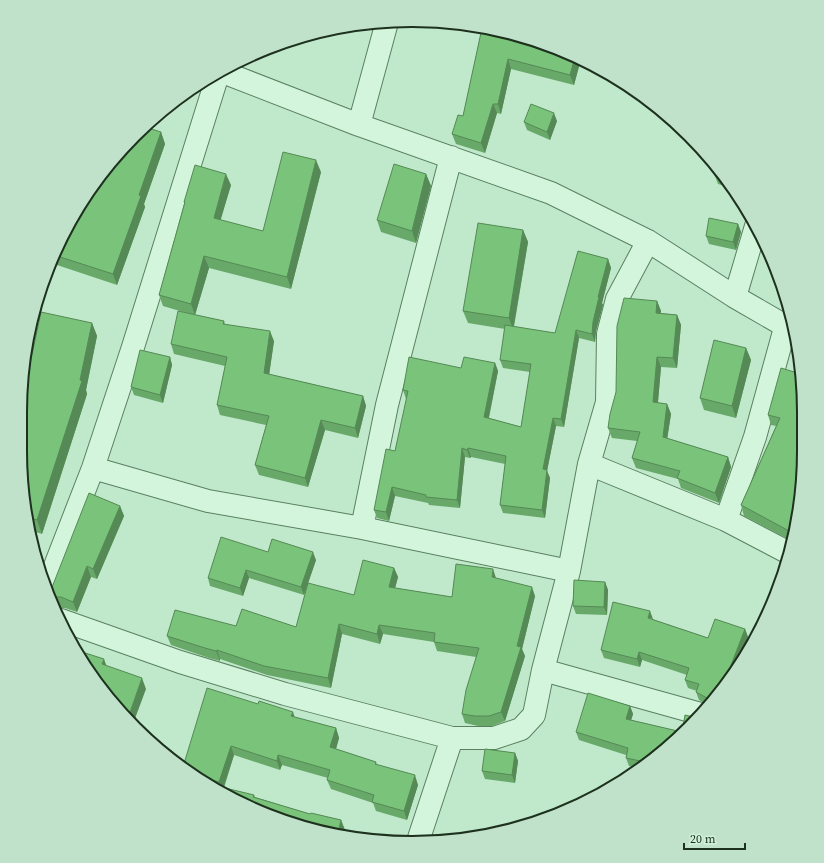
<svg xmlns="http://www.w3.org/2000/svg" width="824" height="863" font-family="'Source Serif 4',serif">
<style>
.lines{fill:none;stroke-linecap:round;stroke-linejoin:round}
.minor-casing{stroke:#5a805f;stroke-width:24}
.minor{stroke:#d2f5dc;stroke-width:22}
.wall{fill:#68a969}
.shaded-wall{fill:#558955}
.building{fill:#79c47a;stroke:#558955}
.rim{fill:none;stroke:#1d311e;stroke-width:2}
</style>
<rect width="100%" height="100%" fill="#c0e9cc"/>
<g class="lines">
<!-- minor casing -->
<g class="minor-casing">
<path id="minor" d="M 220,71 L 359,125 L 551,193 L 648,241 L 735,297 L 794,331
M 359,125 L 387,22
M 735,297 L 756,226
M 589,464 L 726,520 L 755,437 L 785,328
M 93,468 L 208,501 L 362,528 L 569,571
M 726,520 L 789,553
M 362,528 L 387,405 L 451,157
M 46,589 L 93,468 L 133,347 L 219,71
M 61,620 L 180,662 L 285,694 L 452,738 L 494,738 L 521,729 L 534,715 L 543,670 L 569,571 L 589,464 L 607,402 L 608,334 L 617,299 L 648,241
M 543,670 L 701,714
M 418,841 L 452,738"/>
</g>
<!-- minor -->
<use href="#minor" class="minor"/>
</g>
<!-- wall -->
<path class="wall" d="M 482,28 L 581,59 L 574,85 L 511,69 L 501,114 L 497,113 L 485,153 L 456,144 L 452,134 L 463,116 Z
M 557,121 L 550,140 L 527,130 L 524,122 Z
M 161,132 L 165,144 L 144,204 L 145,207 L 117,285 L 51,263 L 61,238 Z
M 718,169 L 731,188 L 718,184 L 715,176 Z
M 321,172 L 291,289 L 209,268 L 195,315 L 224,321 L 225,324 L 274,341 L 269,374 L 363,396 L 366,406 L 358,438 L 325,430 L 308,487 L 259,475 L 255,465 L 266,425 L 220,415 L 217,405 L 225,366 L 174,354 L 171,344 L 190,314 L 163,306 L 159,295 L 184,204 L 184,202 L 231,185 L 220,220 L 263,231 Z
M 426,174 L 431,186 L 416,243 L 381,232 L 377,220 Z
M 738,224 L 741,232 L 736,250 L 709,244 L 706,236 Z
M 523,230 L 528,242 L 514,327 L 555,333 L 608,259 L 611,268 L 602,303 L 603,305 L 596,331 L 595,342 L 579,338 L 564,427 L 556,426 L 547,471 L 550,478 L 545,518 L 503,513 L 500,505 L 505,464 L 471,457 L 470,458 L 465,457 L 460,508 L 429,505 L 428,503 L 395,496 L 389,521 L 377,518 L 374,510 L 395,451 L 407,399 L 406,399 L 403,390 L 461,368 L 495,363 L 498,371 L 489,418 L 521,427 L 530,372 L 503,368 L 500,360 L 505,329 L 468,323 L 463,311 Z
M 657,301 L 661,311 L 660,313 L 677,315 L 681,325 L 677,368 L 661,367 L 658,403 L 667,404 L 671,414 L 667,438 L 728,457 L 731,467 L 719,503 L 681,488 L 678,479 L 636,468 L 632,458 L 637,441 L 612,438 L 608,428 Z
M 92,323 L 97,336 L 86,390 L 87,394 L 42,534 L 29,530 L 28,528 L 21,386 L 30,364 Z
M 746,348 L 751,360 L 736,418 L 704,410 L 700,398 Z
M 170,357 L 172,365 L 163,403 L 134,395 L 131,387 Z
M 801,374 L 804,451 L 803,454 L 796,528 L 792,541 L 744,516 L 741,505 L 776,426 L 771,425 L 768,415 Z
M 120,506 L 124,516 L 97,579 L 91,577 L 77,612 L 65,608 L 58,608 L 53,606 L 49,595 Z
M 268,552 L 316,560 L 304,595 L 249,578 L 243,596 L 210,586 L 208,578 Z
M 394,568 L 398,577 L 395,588 L 452,597 L 496,578 L 535,596 L 522,649 L 525,656 L 505,721 L 492,726 L 478,726 L 465,723 L 462,714 L 476,657 L 437,651 L 434,642 L 383,634 L 380,644 L 342,634 L 331,688 L 267,675 L 220,659 L 220,661 L 209,658 L 171,645 L 167,636 L 236,626 L 296,627 L 354,595 Z
M 605,582 L 608,590 L 607,615 L 576,614 L 573,606 Z
M 652,619 L 708,638 L 745,629 L 748,637 L 734,674 L 708,705 L 699,700 L 696,692 L 697,691 L 688,688 L 685,680 L 687,675 L 642,660 L 640,667 L 604,658 L 601,650 Z
M 630,706 L 633,714 L 631,720 L 682,732 L 689,728 L 638,768 L 629,766 L 626,758 L 626,755 L 579,740 L 576,732 Z
M 295,717 L 336,728 L 339,738 L 336,749 L 376,762 L 377,765 L 418,785 L 407,820 L 376,811 L 373,803 L 331,789 L 327,780 L 328,778 L 282,765 L 280,770 L 234,755 L 224,788 L 254,795 L 255,797 L 310,814 L 341,820 L 345,830 L 215,789 L 183,767 Z
M 515,753 L 518,761 L 515,783 L 485,779 L 482,771 Z"/>
<!-- shaded-wall -->
<path class="shaded-wall" d="M 575,57 L 581,59 L 574,85 L 570,75 Z
M 508,59 L 511,69 L 501,114 L 498,104 Z
M 493,104 L 497,113 L 485,153 L 481,143 Z
M 554,113 L 557,121 L 550,140 L 547,132 Z
M 161,132 L 165,144 L 144,204 L 145,207 L 117,285 L 113,274 L 139,195 Z
M 316,160 L 321,172 L 291,289 L 287,277 Z
M 226,174 L 231,185 L 218,229 L 214,218 Z
M 426,174 L 431,186 L 416,243 L 412,231 Z
M 738,224 L 741,232 L 736,250 L 733,242 Z
M 523,230 L 528,242 L 513,330 L 509,318 Z
M 204,256 L 209,268 L 195,315 L 191,304 Z
M 608,259 L 611,268 L 602,303 L 603,305 L 596,331 L 595,342 L 592,334 L 593,322 L 598,297 Z
M 657,301 L 661,311 L 660,323 L 656,313 Z
M 677,315 L 681,325 L 677,368 L 673,358 Z
M 92,323 L 97,336 L 86,390 L 87,394 L 42,534 L 37,520 L 80,380 Z
M 576,330 L 579,338 L 564,427 L 561,419 Z
M 270,331 L 274,341 L 268,383 L 264,373 Z
M 746,348 L 751,360 L 736,418 L 732,406 Z
M 170,357 L 172,365 L 163,403 L 160,395 Z
M 657,357 L 661,367 L 657,412 L 653,402 Z
M 495,363 L 498,371 L 487,426 L 484,417 Z
M 363,396 L 366,406 L 358,438 L 355,428 Z
M 667,404 L 671,414 L 666,447 L 663,437 Z
M 553,418 L 556,426 L 547,471 L 550,478 L 545,518 L 542,510 L 543,469 Z
M 321,420 L 325,430 L 308,487 L 305,478 Z
M 803,431 L 804,451 L 801,461 L 797,451 Z
M 462,448 L 465,457 L 460,508 L 457,500 Z
M 468,448 L 471,457 L 470,458 L 467,450 Z
M 728,457 L 731,467 L 719,503 L 715,493 Z
M 392,487 L 395,496 L 389,521 L 386,512 Z
M 120,506 L 124,516 L 97,579 L 93,569 Z
M 313,552 L 316,560 L 304,595 L 301,587 Z
M 87,566 L 91,577 L 77,612 L 73,602 Z
M 394,568 L 398,577 L 393,596 L 389,587 Z
M 493,569 L 496,578 L 492,577 Z
M 246,570 L 249,578 L 243,596 L 240,588 Z
M 605,582 L 608,590 L 607,615 L 604,607 Z
M 532,587 L 535,596 L 522,649 L 525,656 L 505,721 L 501,712 Z
M 650,611 L 653,619 L 648,618 Z
M 339,624 L 342,634 L 331,688 L 328,678 Z
M 379,625 L 383,634 L 380,644 L 377,634 Z
M 745,629 L 748,637 L 734,674 L 730,678 L 728,673 Z
M 217,650 L 220,659 L 220,661 L 216,651 Z
M 639,652 L 642,660 L 640,667 L 637,659 Z
M 104,659 L 108,670 L 102,664 Z
M 142,678 L 146,689 L 133,724 L 128,718 Z
M 630,706 L 633,714 L 629,727 L 626,719 Z
M 293,712 L 296,721 L 291,716 Z
M 336,728 L 339,738 L 334,756 L 330,747 Z
M 231,746 L 234,755 L 222,792 L 219,782 Z
M 515,753 L 518,761 L 515,783 L 512,775 Z
M 278,755 L 282,765 L 280,770 L 277,761 Z
M 415,775 L 418,785 L 407,820 L 404,811 Z
M 341,820 L 345,830 L 344,834 L 338,833 Z"/>
<!-- building -->
<path class="building" d="M 482,28 L 514,33 L 575,57 L 570,75 L 508,59 L 498,104 L 493,104 L 481,143 L 452,134 L 458,115 L 463,116 Z
M 531,104 L 554,113 L 547,132 L 524,122 Z
M 145,127 L 161,132 L 139,195 L 141,196 L 113,274 L 54,255 L 61,238 L 101,173 Z
M 283,152 L 316,160 L 287,277 L 204,256 L 191,304 L 159,295 L 185,202 L 184,202 L 195,165 L 226,174 L 214,218 L 263,231 Z
M 394,164 L 426,174 L 412,231 L 377,220 Z
M 718,169 L 725,179 L 715,176 Z
M 709,218 L 738,224 L 733,242 L 706,236 Z
M 478,223 L 523,230 L 509,318 L 463,311 Z
M 578,251 L 608,259 L 598,297 L 599,297 L 593,322 L 592,334 L 576,330 L 561,419 L 553,418 L 543,469 L 547,470 L 542,510 L 500,505 L 506,456 L 468,448 L 467,450 L 462,448 L 457,500 L 426,497 L 426,495 L 392,487 L 386,512 L 374,510 L 386,449 L 395,451 L 408,391 L 403,390 L 409,357 L 461,368 L 464,357 L 495,363 L 484,417 L 521,427 L 531,364 L 500,360 L 505,325 L 555,333 Z
M 624,298 L 657,301 L 656,313 L 677,315 L 673,358 L 657,357 L 653,402 L 667,404 L 663,437 L 728,457 L 715,493 L 677,478 L 680,471 L 632,458 L 640,432 L 608,428 L 610,414 L 616,392 L 617,326 Z
M 178,311 L 224,321 L 223,324 L 270,331 L 264,373 L 363,396 L 355,428 L 321,420 L 305,478 L 255,465 L 269,416 L 217,405 L 227,357 L 171,344 Z
M 41,312 L 92,323 L 80,380 L 82,381 L 37,520 L 27,517 L 21,386 L 25,362 L 30,364 Z
M 714,340 L 746,348 L 732,406 L 700,398 Z
M 140,350 L 170,357 L 160,395 L 131,387 Z
M 781,368 L 801,374 L 803,431 L 797,451 L 804,454 L 796,528 L 794,535 L 791,532 L 741,505 L 780,418 L 768,415 Z
M 89,493 L 120,506 L 93,569 L 87,566 L 73,602 L 61,597 L 54,597 L 49,595 Z
M 221,537 L 268,552 L 272,539 L 313,552 L 301,587 L 246,570 L 240,588 L 208,578 Z
M 363,560 L 394,568 L 389,587 L 452,597 L 456,564 L 493,569 L 492,577 L 532,587 L 517,646 L 521,647 L 501,712 L 489,716 L 475,716 L 462,714 L 466,690 L 479,648 L 434,642 L 435,633 L 379,625 L 377,634 L 339,624 L 328,678 L 264,666 L 217,650 L 216,651 L 205,648 L 167,636 L 175,610 L 236,626 L 242,609 L 296,627 L 308,583 L 354,595 Z
M 574,580 L 605,582 L 604,607 L 573,606 Z
M 613,602 L 650,611 L 648,618 L 708,638 L 715,619 L 745,629 L 728,673 L 734,674 L 710,703 L 707,698 L 696,692 L 699,684 L 685,680 L 689,668 L 639,652 L 637,659 L 601,650 Z
M 79,651 L 104,659 L 102,664 L 142,678 L 128,718 L 101,689 Z
M 207,688 L 258,704 L 259,701 L 293,712 L 291,716 L 336,728 L 330,747 L 376,762 L 375,764 L 415,775 L 404,811 L 372,802 L 374,795 L 327,780 L 330,770 L 278,755 L 277,761 L 231,746 L 219,782 L 194,775 L 183,767 Z
M 588,693 L 630,706 L 626,719 L 682,732 L 685,715 L 698,718 L 689,728 L 645,762 L 626,758 L 628,748 L 576,732 Z
M 485,749 L 515,753 L 512,775 L 482,771 Z
M 217,786 L 254,795 L 253,797 L 310,814 L 311,813 L 341,820 L 338,833 L 286,822 L 216,791 L 215,790 Z"/>
<!-- crop -->
<path d="M0 0H824V863H0ZM412 27H412A385 385 0 0 1 797 412V451A385 385 0 0 1 412 836H412A385 385 0 0 1 27 451V412A385 385 0 0 1 412 27Z" fill="#c1e2ca" fill-rule="evenodd"/>
<path class="rim" d="M412 27H412A385 385 0 0 1 797 412V451A385 385 0 0 1 412 836H412A385 385 0 0 1 27 451V412A385 385 0 0 1 412 27Z"/>
<!-- scale -->
<path d="M684 843v6h61v-6" fill="none" stroke="#1d311e" stroke-width="2"/>
<text x="690" y="843" font-size="12" fill="#1d311e" stroke="#cff1d9" stroke-width="3" paint-order="stroke">20 m</text>
</svg>
